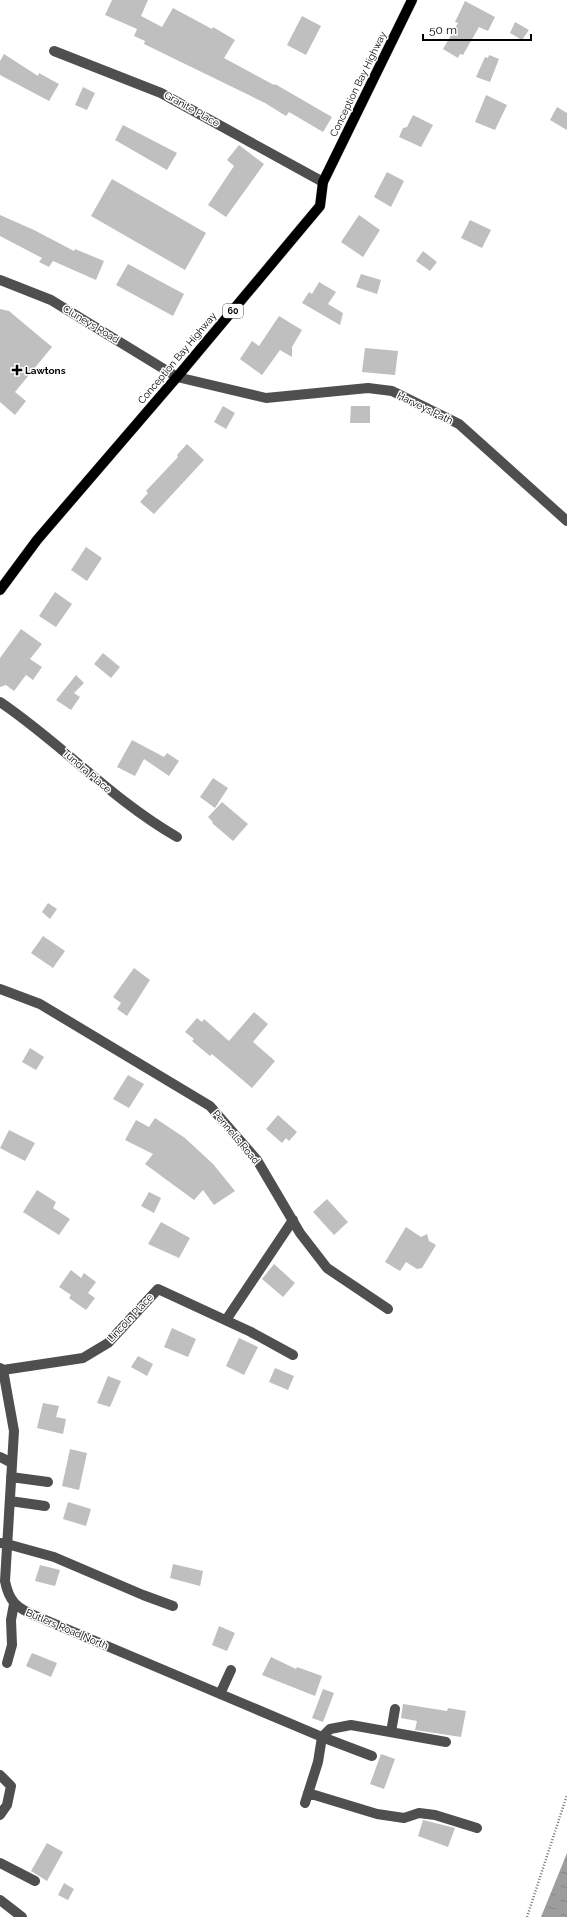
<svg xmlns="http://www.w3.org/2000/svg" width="567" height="1917" font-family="Raleway,sans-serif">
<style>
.water{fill:url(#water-ripples)}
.building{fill:#bfbfbf}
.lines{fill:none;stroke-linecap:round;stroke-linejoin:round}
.major-casing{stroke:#dbdbdb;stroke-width:11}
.path{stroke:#717171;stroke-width:2.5;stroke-dasharray:1 2;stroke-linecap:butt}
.minor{stroke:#4f4f4f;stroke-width:10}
.major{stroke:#000;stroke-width:10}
.poi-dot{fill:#000;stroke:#fff;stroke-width:1.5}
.labels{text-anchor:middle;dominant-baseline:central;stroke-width:3;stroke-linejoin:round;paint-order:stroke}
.shield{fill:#fff;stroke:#4c4c4c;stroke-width:1}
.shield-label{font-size:9px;font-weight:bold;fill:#000}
.street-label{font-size:10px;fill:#000;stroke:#fff}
.poi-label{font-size:10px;font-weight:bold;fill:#000;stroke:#fff;text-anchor:start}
</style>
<defs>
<pattern id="water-ripples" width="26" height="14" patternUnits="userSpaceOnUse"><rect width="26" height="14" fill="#9d9d9d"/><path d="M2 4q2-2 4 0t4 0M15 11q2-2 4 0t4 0" fill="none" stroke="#858585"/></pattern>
</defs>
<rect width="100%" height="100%" fill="#fff"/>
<!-- water -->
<path class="water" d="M 567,1853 L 567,1917 L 541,1917 Z"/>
<!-- building -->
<path class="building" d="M 112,0 L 148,0 L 141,16 L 162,27 L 173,8 L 212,29 L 213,27 L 235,40 L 224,58 L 274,85 L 275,84 L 332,117 L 323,132 L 289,112 L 286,116 L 265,103 L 144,44 L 145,41 L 134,36 L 137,29 L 105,15 Z
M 465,1 L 495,17 L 488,31 L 479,27 L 463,55 L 460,54 L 458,58 L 443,49 L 458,23 L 455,22 Z
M 302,16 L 321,26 L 306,55 L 287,45 Z
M 515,22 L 529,30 L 522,40 L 510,33 Z
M 4,54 L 38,76 L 39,73 L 59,84 L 49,101 L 0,75 L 0,61 Z
M 489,55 L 499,59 L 490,82 L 476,77 L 485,57 L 488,58 Z
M 83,87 L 95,93 L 87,110 L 75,105 Z
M 486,95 L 507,105 L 495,130 L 475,122 Z
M 557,107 L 567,113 L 567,130 L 550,120 Z
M 413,115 L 433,125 L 421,147 L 399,137 L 403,128 L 407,127 Z
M 123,125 L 177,153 L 167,170 L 115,140 Z
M 239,145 L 264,164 L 226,217 L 208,205 L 234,166 L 227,160 Z
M 387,172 L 404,181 L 391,207 L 374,197 Z
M 112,179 L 206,233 L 185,270 L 91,216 Z
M 0,215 L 34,230 L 74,251 L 75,249 L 104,261 L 96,280 L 53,261 L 49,267 L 39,262 L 42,258 L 0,236 Z
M 359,215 L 380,230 L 363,257 L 341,242 Z
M 470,220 L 491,230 L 482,248 L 461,238 Z
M 423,251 L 437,262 L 430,271 L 416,261 Z
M 128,264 L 184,294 L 173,316 L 116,285 Z
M 361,274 L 381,280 L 377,294 L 356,287 Z
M 319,282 L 336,292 L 328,304 L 343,313 L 340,325 L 302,303 L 309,292 L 312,294 Z
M 0,309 L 9,311 L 52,347 L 15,392 L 26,401 L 15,415 L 0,402 Z
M 279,316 L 302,330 L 292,347 L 292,357 L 280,350 L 262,375 L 240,359 L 252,341 L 259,346 Z
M 365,348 L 398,351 L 395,375 L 362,372 Z
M 223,406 L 235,413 L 226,429 L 214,422 Z
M 351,406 L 370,406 L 370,423 L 350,423 Z
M 187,444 L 204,460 L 154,514 L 140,502 L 148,493 L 146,491 L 178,457 L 177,455 Z
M 86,547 L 102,558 L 87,581 L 71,570 Z
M 55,592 L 72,604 L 56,627 L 39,616 Z
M 21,629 L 42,644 L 30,659 L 42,667 L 33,680 L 26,675 L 14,691 L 6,685 L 0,687 L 0,658 Z
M 103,653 L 120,667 L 111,678 L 94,664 Z
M 76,675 L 84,683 L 74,693 L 80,697 L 71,710 L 56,700 Z
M 132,740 L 164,757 L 167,753 L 179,761 L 169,776 L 144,759 L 135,776 L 117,767 Z
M 213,778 L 228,788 L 215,808 L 200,797 Z
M 222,802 L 248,824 L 233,841 L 212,823 L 213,822 L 208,817 Z
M 48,903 L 57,909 L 50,919 L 42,912 Z
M 43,936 L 65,951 L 53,968 L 31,953 Z
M 134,968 L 150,980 L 127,1016 L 117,1009 L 121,1003 L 113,997 Z
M 254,1012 L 268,1024 L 253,1042 L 275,1061 L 252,1088 L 212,1054 L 210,1056 L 192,1041 L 194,1039 L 185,1032 L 197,1018 L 202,1022 L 204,1019 L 229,1041 Z
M 30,1048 L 44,1057 L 36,1070 L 22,1062 Z
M 128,1075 L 144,1084 L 129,1108 L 113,1099 Z
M 278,1115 L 297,1132 L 289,1141 L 286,1138 L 282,1143 L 266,1129 Z
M 155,1118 L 185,1138 L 213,1164 L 235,1191 L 214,1205 L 203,1190 L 194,1200 L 145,1164 L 153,1154 L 125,1140 L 136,1120 L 149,1127 Z
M 9,1130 L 35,1143 L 25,1161 L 0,1148 Z
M 37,1190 L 56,1202 L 53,1208 L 70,1219 L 59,1235 L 23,1212 Z
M 149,1192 L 161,1198 L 154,1213 L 141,1206 Z
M 327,1199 L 348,1222 L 334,1235 L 313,1212 Z
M 161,1222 L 190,1238 L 179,1258 L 148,1244 Z
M 406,1227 L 421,1237 L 427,1234 L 429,1241 L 436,1245 L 422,1268 L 417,1269 L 406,1262 L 400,1271 L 385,1262 Z
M 274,1264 L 295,1283 L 283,1297 L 262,1279 Z
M 71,1270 L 81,1278 L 84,1273 L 96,1282 L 88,1293 L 95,1298 L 86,1310 L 69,1298 L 71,1295 L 59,1287 Z
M 172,1328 L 196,1339 L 188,1357 L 164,1347 Z
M 239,1338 L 258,1347 L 244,1375 L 226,1366 Z
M 138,1356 L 153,1364 L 147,1376 L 131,1367 Z
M 275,1368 L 294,1376 L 288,1390 L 269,1382 Z
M 108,1376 L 121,1381 L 110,1407 L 97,1403 Z
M 43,1403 L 59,1406 L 56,1417 L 66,1419 L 63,1434 L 37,1428 Z
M 70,1449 L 87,1453 L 79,1490 L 62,1486 Z
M 68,1502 L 91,1509 L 86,1526 L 63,1519 Z
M 173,1564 L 203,1571 L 200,1586 L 170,1578 Z
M 40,1565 L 60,1570 L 55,1586 L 35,1581 Z
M 219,1626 L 235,1633 L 227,1651 L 212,1645 Z
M 32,1653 L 57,1663 L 51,1677 L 26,1666 Z
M 271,1657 L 296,1669 L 297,1667 L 322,1676 L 315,1696 L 262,1675 Z
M 323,1689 L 334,1693 L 323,1722 L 312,1718 Z
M 403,1704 L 447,1711 L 448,1708 L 466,1711 L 461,1737 L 415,1730 L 417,1721 L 401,1718 Z
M 381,1754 L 395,1759 L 384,1789 L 370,1784 Z
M 423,1820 L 455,1828 L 448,1847 L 418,1836 Z
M 47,1843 L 63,1852 L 47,1881 L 31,1871 Z
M 64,1883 L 74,1889 L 68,1900 L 58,1895 Z"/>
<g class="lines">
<!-- major casing -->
<g class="major-casing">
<path id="major" d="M 0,590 L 37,540 L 177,377 L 320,206 L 323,182 L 412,0"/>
</g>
<!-- path -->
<path class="path" d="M 527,1917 L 567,1795"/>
<!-- minor -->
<path class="minor" d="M 54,51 L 161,93 L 323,182
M 0,280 L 51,300 L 177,377 L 266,398 L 368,388 L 392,391 L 459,424 L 567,521
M 0,702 C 62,744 111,799 177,837
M 0,989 L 40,1004 L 210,1106 L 257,1160 L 300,1233 L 327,1268 L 388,1309
M 226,1320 L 293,1220
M 0,1368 L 3,1370 L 14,1431 L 5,1581 C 9,1602 17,1608 36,1616 L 322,1737 L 372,1756
M 3,1370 L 83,1358 L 108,1343 L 158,1289 L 251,1332 L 293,1355
M 0,1457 L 12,1463
M 11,1477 L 48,1482
M 10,1501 L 45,1506
M 0,1543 L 7,1544 L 54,1557 L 143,1595 L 173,1606
M 7,1663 L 12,1645 L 11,1620 L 14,1604
M 220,1694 L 231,1670
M 391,1732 L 395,1709
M 0,1775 L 11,1786 L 7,1805 L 0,1815
M 308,1793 L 377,1814 L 404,1818 L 419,1813 L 435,1815 L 477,1828
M 305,1803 L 318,1762 L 322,1737 L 330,1729 L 351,1725 L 446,1742
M 0,1863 L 35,1881
M 0,1900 L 22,1917"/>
<!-- major -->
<use href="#major" class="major"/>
</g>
<!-- markers -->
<path class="poi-dot" d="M15 364h4v4h4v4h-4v4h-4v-4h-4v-4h4z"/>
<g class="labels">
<!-- shield labels -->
<rect class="shield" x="223" y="304" width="20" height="14" rx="3"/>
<g class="shield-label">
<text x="233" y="311">60</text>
</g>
<!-- street labels -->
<g class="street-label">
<text transform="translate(358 84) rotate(-64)">Conception Bay Highway</text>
<text transform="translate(192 109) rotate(29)">Granite Place</text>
<text transform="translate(91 324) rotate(31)">Cluneys Road</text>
<text transform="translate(177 358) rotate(-50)">Conception Bay Highway</text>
<text transform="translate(425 408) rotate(26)">Harveys Path</text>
<text transform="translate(87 771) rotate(41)">Tundra Place</text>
<text transform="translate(236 1137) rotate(50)">Pennells Road</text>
<text transform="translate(130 1318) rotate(-47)">Lincoln Place</text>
<text transform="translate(67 1629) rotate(23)">Butlers Road North</text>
</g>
<!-- poi labels -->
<g class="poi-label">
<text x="25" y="370">Lawtons</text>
</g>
</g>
<!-- scale -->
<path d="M423 34v6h108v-6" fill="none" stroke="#000000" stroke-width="2"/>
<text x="429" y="34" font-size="12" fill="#000000" stroke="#ffffff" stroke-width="3" paint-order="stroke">50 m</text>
</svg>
